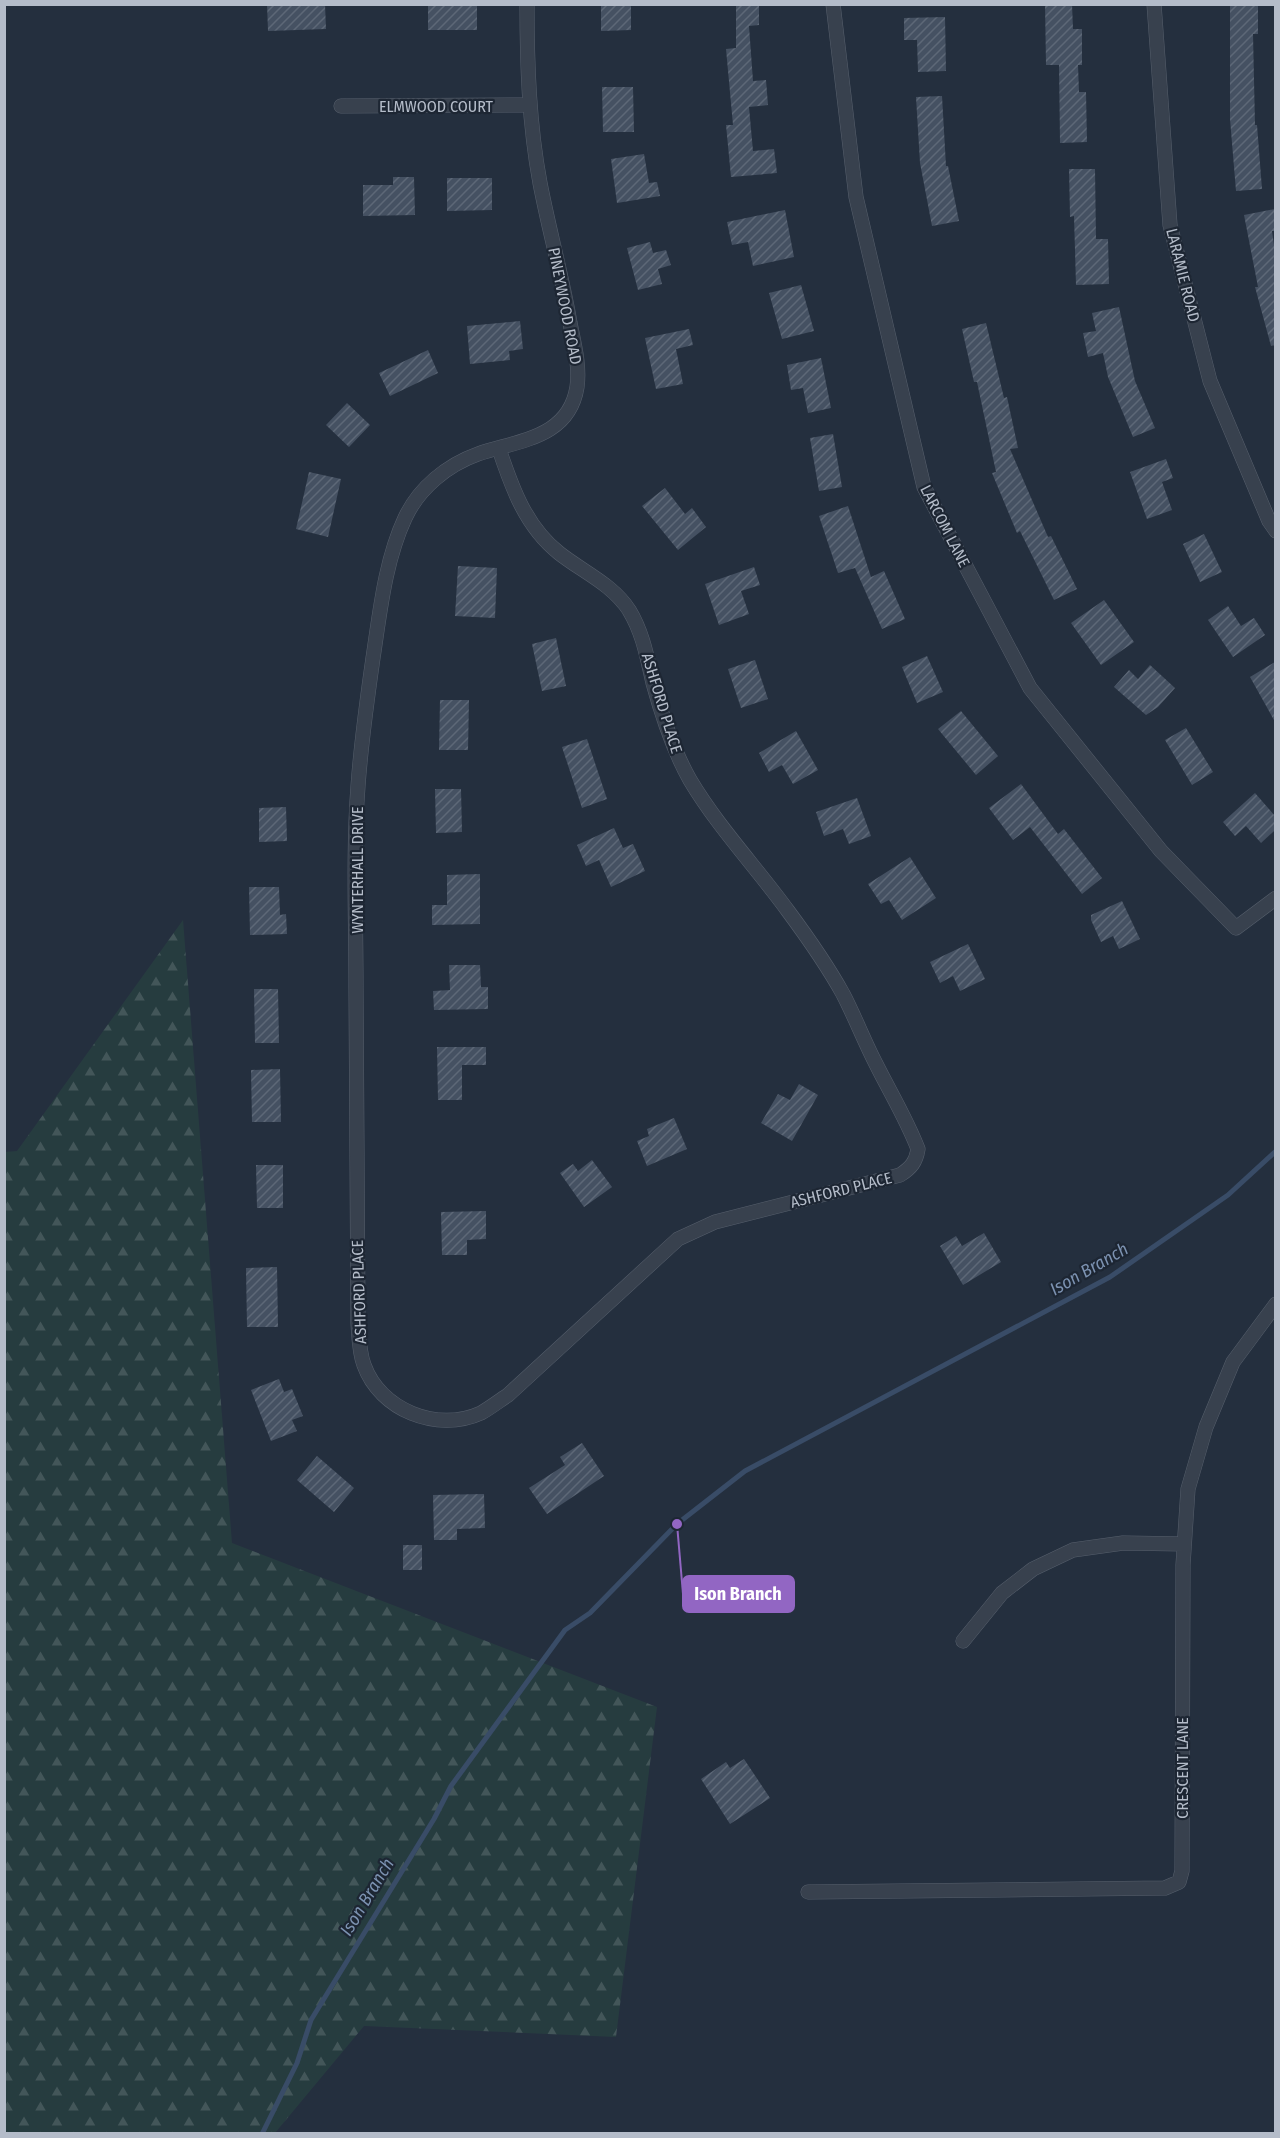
<svg xmlns="http://www.w3.org/2000/svg" width="1280" height="2138" font-family="'Fira Sans Condensed',sans-serif">
<style>
.forest{fill:url(#forest-firs)}
.lines{fill:none;stroke-linecap:round;stroke-linejoin:round}
.stream{stroke:#394c67;stroke-width:5}
.building{fill:url(#building-hatch)}
.minor-casing{stroke:#565f6c;stroke-width:15}
.minor{stroke:#38414e;stroke-width:14}
.labels{text-anchor:middle;dominant-baseline:central;stroke-width:4.5;stroke-linejoin:round;paint-order:stroke}
.street-label{font-size:16px;fill:#b4bcc9;stroke:#1d2633}
.water-label{font-size:18px;font-style:italic;fill:#7c92b1;stroke:#1d2633}
.leader{fill:none;stroke:#9266c3;stroke-width:2}
.callout-dot{fill:#9266c3;stroke:#1d2633;stroke-width:2}
.callout{fill:#9266c3;stroke:#9266c3;stroke-width:2}
.callout-label{font-size:18px;text-anchor:middle;font-weight:bold;fill:#fff}
</style>
<defs>
<pattern id="forest-firs" width="22" height="20" patternUnits="userSpaceOnUse" patternTransform="scale(1.5)"><rect width="22" height="20" fill="#263c3f"/><path d="M5 1l3.5 6h-7zM16 11l3.5 6h-7z" fill="#435659"/></pattern>
<pattern id="building-hatch" width="6" height="6" patternUnits="userSpaceOnUse" patternTransform="scale(1.5)"><rect width="6" height="6" fill="#455162"/><path d="M-1 1l2-2M0 6l6-6M5 7l2-2" fill="none" stroke="#5d6877"/></pattern>
</defs>
<rect width="100%" height="100%" fill="#242f3e"/>
<!-- forest -->
<path class="forest" d="M 183,920 L 232,1543 L 657,1707 L 616,2037 L 364,2026 L 275,2133 L 5,2133 L 5,1152 L 17,1151 Z"/>
<g class="lines">
<!-- stream -->
<path class="stream" d="M 262,2134 L 297,2063 L 311,2020 L 434,1819 L 451,1786 L 565,1630 L 590,1613 L 677,1524 L 745,1471 L 1110,1277 L 1228,1195 L 1276,1151"/>
</g>
<!-- building -->
<path class="building" d="M 267,4 L 325,4 L 326,29 L 268,31 Z
M 428,4 L 477,4 L 477,30 L 428,30 Z
M 601,4 L 631,4 L 631,30 L 601,31 Z
M 736,4 L 759,4 L 759,25 L 749,26 L 753,81 L 766,80 L 768,105 L 749,107 L 753,151 L 774,149 L 777,173 L 731,177 L 726,125 L 733,125 L 726,49 L 736,48 Z
M 1045,4 L 1072,4 L 1073,29 L 1082,29 L 1082,65 L 1078,65 L 1079,92 L 1086,92 L 1087,142 L 1060,143 L 1059,65 L 1046,65 Z
M 1230,4 L 1258,4 L 1258,34 L 1253,34 L 1255,125 L 1257,125 L 1262,189 L 1236,191 L 1230,119 Z
M 945,17 L 946,71 L 918,72 L 917,40 L 904,40 L 904,18 Z
M 602,87 L 633,87 L 634,132 L 603,132 Z
M 942,96 L 946,166 L 948,166 L 959,221 L 932,226 L 920,163 L 916,97 Z
M 644,154 L 649,183 L 657,182 L 660,196 L 617,203 L 611,159 Z
M 1069,169 L 1095,169 L 1096,239 L 1108,239 L 1109,284 L 1076,285 L 1074,216 L 1070,217 Z
M 393,177 L 414,177 L 415,215 L 363,216 L 363,185 L 393,185 Z
M 447,178 L 492,178 L 492,210 L 447,211 Z
M 1275,209 L 1275,231 L 1272,231 L 1275,252 L 1275,345 L 1271,346 L 1255,287 L 1258,287 L 1244,215 Z
M 785,210 L 794,257 L 753,266 L 748,242 L 732,245 L 727,222 Z
M 650,242 L 653,253 L 666,250 L 671,265 L 658,269 L 662,284 L 638,290 L 627,248 Z
M 801,285 L 814,331 L 782,339 L 769,293 Z
M 1119,307 L 1135,381 L 1155,428 L 1133,437 L 1108,377 L 1103,353 L 1088,357 L 1083,333 L 1096,331 L 1092,313 Z
M 520,321 L 523,349 L 509,351 L 510,360 L 470,364 L 467,326 Z
M 986,323 L 1004,398 L 1007,397 L 1018,448 L 1010,449 L 1048,537 L 1051,536 L 1077,589 L 1054,600 L 1020,531 L 1017,533 L 992,473 L 996,472 L 977,382 L 974,382 L 962,329 Z
M 689,329 L 693,345 L 676,349 L 683,384 L 656,389 L 645,338 Z
M 428,350 L 438,373 L 390,396 L 379,373 Z
M 821,358 L 831,408 L 808,413 L 803,388 L 791,390 L 787,365 Z
M 347,403 L 370,425 L 349,447 L 326,425 Z
M 833,434 L 842,487 L 819,491 L 810,438 Z
M 1166,459 L 1173,478 L 1162,482 L 1172,510 L 1147,519 L 1130,472 Z
M 309,472 L 341,479 L 328,537 L 296,529 Z
M 665,488 L 685,514 L 692,508 L 706,527 L 678,550 L 642,506 Z
M 848,506 L 871,577 L 884,571 L 905,619 L 882,629 L 855,568 L 838,573 L 819,516 Z
M 1204,534 L 1222,572 L 1200,582 L 1183,544 Z
M 458,566 L 497,568 L 495,618 L 455,616 Z
M 754,567 L 760,585 L 741,591 L 749,614 L 719,625 L 705,584 Z
M 1104,600 L 1134,642 L 1101,665 L 1071,623 Z
M 1228,606 L 1241,626 L 1254,618 L 1265,635 L 1233,657 L 1208,620 Z
M 556,638 L 566,686 L 542,691 L 532,644 Z
M 927,656 L 943,692 L 917,703 L 902,667 Z
M 755,660 L 768,699 L 741,708 L 728,669 Z
M 1275,662 L 1275,722 L 1250,677 Z
M 1150,665 L 1175,688 L 1158,707 L 1146,715 L 1114,687 L 1129,670 L 1138,679 Z
M 440,700 L 469,700 L 468,750 L 439,750 Z
M 961,711 L 998,756 L 976,775 L 938,729 Z
M 1186,728 L 1213,772 L 1192,785 L 1165,740 Z
M 796,731 L 818,770 L 793,784 L 782,765 L 769,772 L 759,753 Z
M 587,739 L 607,799 L 582,808 L 562,747 Z
M 1021,784 L 1058,834 L 1064,829 L 1102,878 L 1082,894 L 1030,827 L 1013,840 L 989,808 Z
M 435,789 L 461,789 L 462,832 L 436,833 Z
M 1255,793 L 1275,816 L 1275,830 L 1261,843 L 1246,826 L 1235,836 L 1223,822 Z
M 857,798 L 871,836 L 849,844 L 843,829 L 824,836 L 816,812 Z
M 286,807 L 287,841 L 259,842 L 259,808 Z
M 614,828 L 623,848 L 633,844 L 645,871 L 611,887 L 599,860 L 586,866 L 577,845 Z
M 910,857 L 936,898 L 902,920 L 889,900 L 881,904 L 868,884 Z
M 480,874 L 480,924 L 432,925 L 432,905 L 447,905 L 447,875 Z
M 249,887 L 279,887 L 280,915 L 286,914 L 287,934 L 250,935 Z
M 1122,901 L 1140,939 L 1119,949 L 1113,936 L 1101,942 L 1091,920 L 1091,915 Z
M 968,944 L 985,979 L 960,991 L 953,976 L 940,983 L 930,962 Z
M 449,965 L 480,965 L 481,987 L 488,987 L 488,1009 L 434,1010 L 433,991 L 450,990 Z
M 254,989 L 278,989 L 279,1043 L 255,1043 Z
M 437,1047 L 486,1047 L 486,1065 L 462,1065 L 462,1100 L 438,1100 Z
M 280,1069 L 281,1122 L 252,1122 L 251,1070 Z
M 799,1084 L 818,1095 L 792,1141 L 761,1123 L 778,1094 L 790,1100 Z
M 674,1118 L 687,1149 L 647,1166 L 637,1141 L 649,1136 L 647,1129 Z
M 592,1160 L 612,1187 L 584,1207 L 560,1173 L 573,1164 L 578,1171 Z
M 256,1165 L 283,1165 L 283,1208 L 257,1208 Z
M 486,1211 L 486,1239 L 467,1240 L 467,1255 L 442,1255 L 441,1212 Z
M 984,1233 L 1001,1262 L 963,1285 L 940,1246 L 956,1236 L 962,1246 Z
M 277,1267 L 278,1327 L 247,1327 L 246,1268 Z
M 279,1379 L 284,1392 L 292,1389 L 303,1416 L 292,1420 L 297,1431 L 271,1441 L 251,1390 Z
M 582,1443 L 604,1476 L 547,1514 L 529,1488 L 565,1465 L 560,1457 Z
M 317,1456 L 354,1488 L 334,1512 L 297,1480 Z
M 484,1494 L 485,1528 L 457,1529 L 457,1540 L 434,1540 L 433,1495 Z
M 403,1545 L 422,1545 L 422,1570 L 403,1570 Z
M 744,1759 L 770,1798 L 730,1824 L 701,1779 L 726,1762 L 730,1768 Z"/>
<g class="lines">
<!-- minor casing -->
<g class="minor-casing">
<path id="minor" d="M 833,4 L 856,197 L 924,487 L 1030,688 L 1161,851 L 1236,928 L 1276,898
M 1154,4 L 1170,225 L 1210,381 L 1269,521 L 1276,531
M 341,106 L 530,105
M 499,449 C 512,488 526,527 559,553 C 583,572 612,584 629,610 C 643,633 647,657 653,683 C 662,716 673,750 690,780 C 718,827 756,867 788,911 C 808,938 827,965 843,994 C 855,1017 864,1041 876,1064 C 890,1092 907,1120 918,1149 C 916,1162 911,1168 900,1175 L 715,1222 L 678,1239 L 508,1395 C 499,1401 490,1408 481,1413 C 437,1433 380,1410 364,1365 C 359,1352 359,1337 358,1323 C 358,1211 356,1099 356,986 C 356,920 353,852 358,786 C 361,743 367,700 373,658 C 380,612 385,561 405,518 C 419,488 447,465 478,454 C 519,440 569,438 577,387 C 580,366 574,343 570,323 C 562,276 549,230 540,183 C 529,124 527,64 527,4
M 963,1641 L 1002,1593 L 1033,1569 L 1073,1550 L 1123,1543 L 1184,1544
M 808,1892 L 1165,1888 L 1179,1882 L 1182,1871 L 1183,1565 L 1188,1489 L 1206,1427 L 1233,1362 L 1276,1304"/>
</g>
<!-- minor -->
<use href="#minor" class="minor"/>
</g>
<g class="labels">
<!-- street labels -->
<g class="street-label">
<text x="436" y="106">ELMWOOD COURT</text>
<text transform="translate(1183 275) rotate(76)">LARAMIE ROAD</text>
<text transform="translate(565 306) rotate(79)">PINEYWOOD ROAD</text>
<text transform="translate(945 526) rotate(63)">LARCOM LANE</text>
<text transform="translate(662 703) rotate(73)">ASHFORD PLACE</text>
<text transform="translate(357 870) rotate(-90)">WYNTERHALL DRIVE</text>
<text transform="translate(841 1190) rotate(-14)">ASHFORD PLACE</text>
<text transform="translate(359 1292) rotate(-92)">ASHFORD PLACE</text>
<text transform="translate(1182 1768) rotate(-90)">CRESCENT LANE</text>
</g>
<!-- water labels -->
<g class="water-label">
<text transform="translate(1089 1269) rotate(-30)">Ison Branch</text>
<text transform="translate(367 1897) rotate(-59)">Ison Branch</text>
</g>
</g>
<!-- callouts -->
<path class="leader" d="M677 1524L683 1594"/>
<circle class="callout-dot" cx="677" cy="1524" r="6"/>
<rect class="callout" x="683" y="1576" width="111" height="36" rx="6"/>
<g class="callout-label">
<text x="738" y="1600">Ison Branch</text>
</g>
<!-- border -->
<rect width="1280" height="2138" fill="none" stroke="#b4bcc9" stroke-width="12"/>
</svg>
